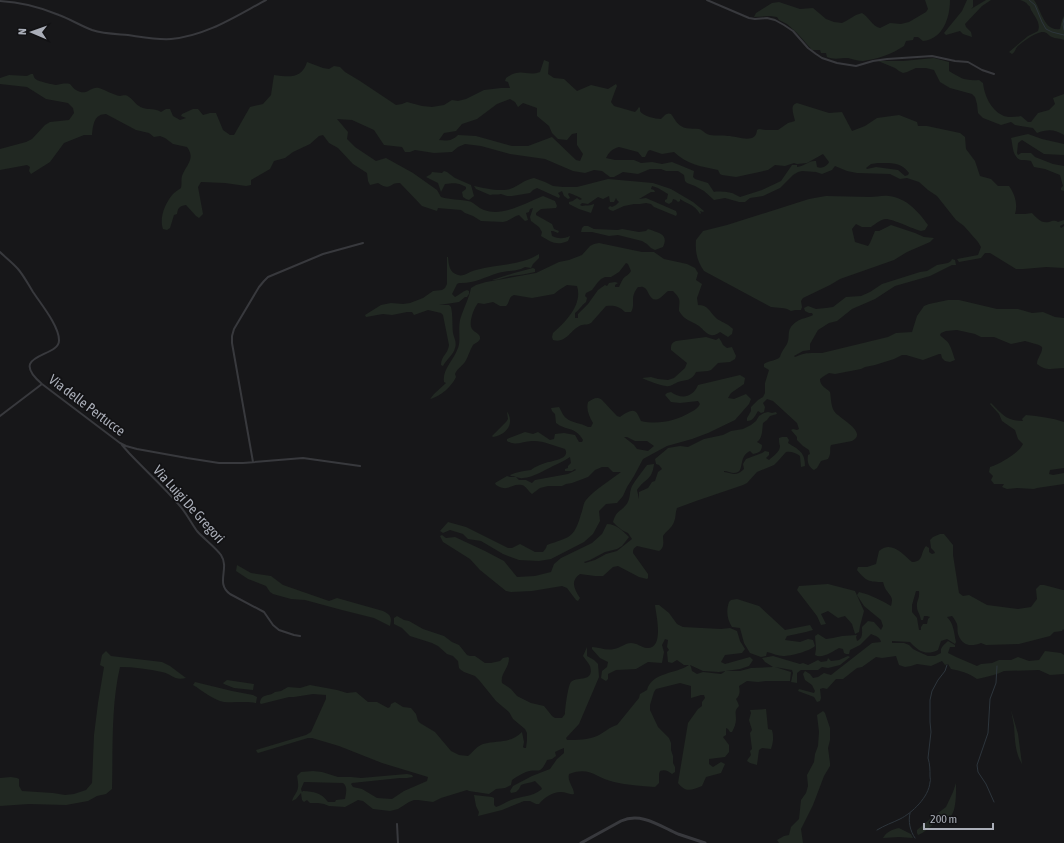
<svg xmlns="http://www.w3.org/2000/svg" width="1064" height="843" font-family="'Asap Condensed',sans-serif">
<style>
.green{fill:#212822;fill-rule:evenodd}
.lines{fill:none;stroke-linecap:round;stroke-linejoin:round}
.stream{stroke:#2d353c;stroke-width:1}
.minor{stroke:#38393d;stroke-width:2}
.tertiary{stroke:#38393d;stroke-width:3}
.labels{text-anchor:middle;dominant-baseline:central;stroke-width:3.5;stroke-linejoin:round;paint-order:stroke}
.street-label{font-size:14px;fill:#aaaeb8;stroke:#121214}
</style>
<rect width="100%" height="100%" fill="#171719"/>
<!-- green -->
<path class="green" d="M 925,0 L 950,0 C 950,18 943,39 923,41 L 918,37 L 914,37 L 913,40 L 906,41 L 904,46 C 892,54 878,59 863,61 C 858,61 853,59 848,58 C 840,58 834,60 827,57 L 826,53 L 821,53 L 820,50 L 812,50 L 798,34 L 787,24 L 779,20 L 777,17 L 770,16 L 754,17 L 756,13 L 772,3 L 779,2 L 800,9 L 813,8 L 826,19 L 834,22 L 842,23 L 846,21 L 856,15 L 862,13 C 869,17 872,26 880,28 L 890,23 L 901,24 L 909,22 L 926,12 L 928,9 Z
M 967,0 L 973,0 L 973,7 L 971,9 L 986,0 L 991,0 L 982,6 L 965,24 L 966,27 L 971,32 L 972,37 L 963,34 L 960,31 L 946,35 L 944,33 L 962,11 Z
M 1020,0 L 1034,0 C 1041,9 1044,32 1060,29 L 1062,20 L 1064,16 L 1064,40 C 1060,38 1055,39 1052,37 C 1049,36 1048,33 1044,32 C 1037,31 1022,42 1017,47 C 1015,50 1015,52 1012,54 L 1009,52 L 1028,36 L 1038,31 C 1041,23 1035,17 1031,10 C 1030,8 1031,7 1028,5 C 1026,2 1023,1 1020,0 Z
M 934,58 L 949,62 L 949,71 C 961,78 964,81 979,80 L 983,83 C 984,95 991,110 1002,115 C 1006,118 1016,117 1021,116 L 1028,122 L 1031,122 L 1038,113 L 1049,110 L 1055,104 L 1053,98 L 1064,94 L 1064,135 C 1055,129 1047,129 1037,133 L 1033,128 L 1015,125 L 1011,122 L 1001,125 L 983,118 L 978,113 L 977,104 L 975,97 L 972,94 L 950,88 L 940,82 L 934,70 L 926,68 L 916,68 L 907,72 L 903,73 L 899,71 L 895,68 L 878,61 L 903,61 Z
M 544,60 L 549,62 L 548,74 L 554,78 L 564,79 L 577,91 L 591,85 L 608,89 L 616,84 L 617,86 L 615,91 L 611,102 L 614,106 L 635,112 L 637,110 L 639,107 L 640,108 C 640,109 640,110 640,111 C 642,116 656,119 661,119 C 664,116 667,112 671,114 C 674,118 677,124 681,126 C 686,130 693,128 699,129 C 703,130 705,134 710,135 C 716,136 722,135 728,136 C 737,136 756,145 757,130 L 759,129 L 766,130 L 778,130 L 788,123 L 795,121 C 794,115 789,105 797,103 L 829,113 L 842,112 L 852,131 L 865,126 L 877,118 L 899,115 L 917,122 L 918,126 L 927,126 L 960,133 L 965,137 L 966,149 L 975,161 L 980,176 L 991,179 L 998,186 L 1009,186 C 1015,194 1018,205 1015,214 L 1025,214 L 1032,213 C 1036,217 1041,224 1049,222 C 1053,221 1054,220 1058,222 L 1064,220 L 1064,224 L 1060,226 L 1061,228 L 1064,226 L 1064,268 L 1046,267 L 1023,269 L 1016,269 L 990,253 L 985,253 L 981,258 L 959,262 L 957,259 L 978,255 L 981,247 L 978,242 L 964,226 L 956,220 L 937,196 L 928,190 L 919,182 L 907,178 L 900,179 L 890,174 L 857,173 L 847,171 L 835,166 L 832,170 L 822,174 L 816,172 L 802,171 L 798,172 L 793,175 L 780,188 L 763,196 L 750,198 L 745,202 L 739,202 L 725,198 L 714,200 L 704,191 L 695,186 L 687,183 L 685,181 L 684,175 L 678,171 L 666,171 L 661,169 L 650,169 L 638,174 L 623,172 L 614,177 L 610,177 L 602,171 L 594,170 L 585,173 L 573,171 L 545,159 L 510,154 L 481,146 L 465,144 L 458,147 L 452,152 L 434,153 L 415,150 L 410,152 L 405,152 L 402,147 L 384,145 L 374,130 L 352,120 L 337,119 L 348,132 L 347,139 L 355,147 L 376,161 L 386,158 L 413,173 L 437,190 L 441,197 C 450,200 459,199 468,201 C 474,202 478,208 484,210 C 503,217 525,203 543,196 L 555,201 L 557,206 L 556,208 L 541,209 L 536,213 L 536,215 L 552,224 L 554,229 L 559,231 L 558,233 L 553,231 L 551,231 L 552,236 C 559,239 563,239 570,236 L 568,241 C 556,246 551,242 541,236 L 542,232 L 539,227 L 531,221 L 530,217 L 533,208 L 530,209 L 529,212 L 526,213 L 528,220 L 525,221 L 519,215 L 516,216 L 507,221 L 503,222 L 481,221 L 473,216 L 465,213 L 461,210 L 438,208 L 437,211 L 422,206 L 400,183 C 389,182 391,192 378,183 L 370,185 L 368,181 L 367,173 L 353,164 L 338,148 L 329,143 L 323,135 L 319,136 L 310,144 L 293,152 L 285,158 L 274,161 L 270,169 L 251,180 L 251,185 L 246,186 L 225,183 L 201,182 L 198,187 L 203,214 L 199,218 L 196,216 L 186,205 C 179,206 178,208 177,214 L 174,215 L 170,228 L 167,230 L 163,229 C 159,218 165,203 173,194 C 175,192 178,190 181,188 C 182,184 181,179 182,176 C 186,165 196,159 187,147 L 173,144 L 165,138 L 160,136 L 154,137 L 149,133 L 136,130 L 106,114 C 94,114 93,125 92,135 L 84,135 L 64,143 L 50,162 L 31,174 L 29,171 L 30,167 L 27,165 L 0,170 L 0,149 L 26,142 L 32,139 L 45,125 L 50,122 L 69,120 L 74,113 L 73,108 L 68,103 L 46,99 L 27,87 L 0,84 L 0,78 L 9,75 L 27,76 L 31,74 L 33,74 C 34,77 34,78 37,80 C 38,81 54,85 56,85 C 61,84 65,83 70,84 C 72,86 74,89 76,90 C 87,97 90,86 99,88 C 106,90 113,95 120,96 C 123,96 125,94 129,97 C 134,100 136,106 143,108 C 149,110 155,108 161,112 L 166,109 L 170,109 L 173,116 L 180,120 L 186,118 L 181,116 L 182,114 L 193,109 L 198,109 L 203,115 L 210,113 L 216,113 L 223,130 L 230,135 L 234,135 L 250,107 L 263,104 L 271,95 L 274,75 C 289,77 302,79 307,62 L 323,68 L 329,69 L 334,66 L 340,67 L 345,72 L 360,81 L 396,105 L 402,104 L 407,102 L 422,106 L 432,107 L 444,105 L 452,100 L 458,101 L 466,99 L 484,90 L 501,88 L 510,88 L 508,82 L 505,81 L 506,78 C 522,67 526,77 540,72 ZM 510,99 L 515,102 L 518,107 L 523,103 L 537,108 L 537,116 L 549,126 L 552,133 L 558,139 L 567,140 L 572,134 L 577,133 L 577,145 L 583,154 L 580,161 L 576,160 L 552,137 L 528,146 L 512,146 L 476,136 L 458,135 C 452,141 447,141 439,140 L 444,133 L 456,131 L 462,124 L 477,119 L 497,104 ZM 619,147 L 638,152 L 642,157 L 645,157 L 648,151 L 650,150 L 662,154 L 674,152 C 686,164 703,167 718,170 L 720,174 L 722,175 L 736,177 L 768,170 L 775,165 L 785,166 L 794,163 L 797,164 L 807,163 L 823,154 L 829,162 C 827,166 822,169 817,167 L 816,161 C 809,160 805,166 797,167 L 797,165 L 792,165 L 781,181 L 762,190 L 740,197 C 738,196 736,195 734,194 C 731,192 718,191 714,192 L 708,183 L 695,179 L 693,177 L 694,171 L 672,162 L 662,164 L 652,162 L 641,163 L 634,160 L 615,160 L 606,158 C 609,152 612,149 619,147 ZM 878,163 C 892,163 901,162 909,173 L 908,175 L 905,176 L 898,170 L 876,167 L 867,169 L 866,168 L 871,164 Z
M 1028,134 L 1042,139 L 1064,144 L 1064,155 L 1044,154 L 1022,140 L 1018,143 L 1017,153 L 1018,155 L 1021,153 L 1031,153 L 1035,157 L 1053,164 L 1064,166 L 1064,191 L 1061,190 L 1061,188 L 1063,186 L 1060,175 L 1045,169 L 1034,167 L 1031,161 C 1028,160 1025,160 1021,160 C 1012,157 1013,145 1011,138 Z
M 444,171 L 447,172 L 455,178 L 471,185 L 474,196 L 469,200 L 466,199 L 463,197 L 462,192 L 466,189 L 466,187 C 457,182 454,183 445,184 L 441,192 L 438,183 L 426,177 L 431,174 L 432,172 L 442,173 Z
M 534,178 L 545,182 L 553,186 L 563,187 L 577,187 L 608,179 L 653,183 L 671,189 L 693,202 L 704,211 L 703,212 L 700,211 L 701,213 L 700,214 C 694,204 689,205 680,199 L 680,201 L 678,202 L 676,200 L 673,199 L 672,202 L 669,204 L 665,202 L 665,200 L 667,199 L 668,194 L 658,188 L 652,186 L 651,189 L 654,190 L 655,192 L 651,192 L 639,199 L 646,198 L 676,211 L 677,214 L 676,216 L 654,207 L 651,204 L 646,203 L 640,204 L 634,204 L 624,206 L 613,211 L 610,210 L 608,208 L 610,206 L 612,207 L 616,205 L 619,202 L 617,200 L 616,198 L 614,202 L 610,202 L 609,196 L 603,199 L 598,197 L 588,204 L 582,203 L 580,205 L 582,206 C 586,205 590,206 594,204 L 594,205 L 591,213 L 579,209 L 569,204 L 569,202 L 573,201 L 574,200 L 577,198 L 580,200 L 582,199 C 578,196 574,195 569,193 L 568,194 L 570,198 L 568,199 L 564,196 L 562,191 L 558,193 L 560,196 L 559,198 L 537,188 L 533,190 L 530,193 L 512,196 L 507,196 L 501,194 C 498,195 494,194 490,195 L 476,189 L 474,186 C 483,188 501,192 510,189 C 519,186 523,180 534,178 Z
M 826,196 C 841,196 855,197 870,197 C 876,197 882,195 889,196 C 906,198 918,211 928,225 L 925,230 L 921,231 C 913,229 891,218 885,219 C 880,220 875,224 871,227 L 862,227 L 856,224 L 852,229 L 855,242 L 868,246 L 870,243 L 875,231 L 879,231 L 891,225 L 915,233 L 924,237 L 934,238 L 930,242 L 907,252 L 894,260 L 840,279 L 830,285 L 803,298 L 801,301 L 802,307 L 801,310 L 795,310 L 791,311 C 785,307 778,308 771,307 L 704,271 C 697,261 695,252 696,240 L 703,231 L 727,225 L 809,199 Z
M 584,226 L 588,226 L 594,229 L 618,230 L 622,229 L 639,232 L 646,231 L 648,229 C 659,233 669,234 663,247 L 655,250 L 651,248 L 647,244 L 642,241 L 618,235 L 609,236 L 592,232 L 581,232 L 582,228 Z
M 599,243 L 642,252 L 654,252 L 664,259 L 687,264 L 695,268 L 698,273 L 696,280 L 702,284 L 697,298 L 698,305 C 708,305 709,311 716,318 C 721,322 727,323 733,329 L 732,334 L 728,337 L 720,332 C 717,334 714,336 711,335 C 706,334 703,329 699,326 C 690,320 685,321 679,311 C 679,300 682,300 673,291 L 668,291 C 665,293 663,296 660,298 C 650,304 649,291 645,288 C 642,286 641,287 638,287 C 629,298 636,304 631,312 L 625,312 C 619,306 614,305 606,306 L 591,323 C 588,325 586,324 582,325 C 571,328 567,344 553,340 L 552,337 L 553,333 C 565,322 583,305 577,286 L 567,285 L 559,290 L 554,294 L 532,298 L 514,295 C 508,297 510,303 506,306 L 500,306 L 493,302 L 484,304 L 478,303 C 474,308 468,323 472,329 C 475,333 481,334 480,339 C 479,342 475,343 473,345 C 470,350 468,357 465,362 C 461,367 457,369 455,374 L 456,377 C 452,386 440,397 430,399 L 434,394 L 446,383 L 444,382 C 442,369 454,360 458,348 C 461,341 458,329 460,320 C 463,309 469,299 471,288 L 476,285 L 486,282 L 536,273 L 559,262 L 569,260 L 582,255 L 590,246 L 594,244 ZM 626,263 L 628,264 L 631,271 C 629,275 625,276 623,279 C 621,282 620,285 619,287 L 615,287 L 615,285 L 618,283 L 615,282 L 609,283 L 607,286 L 605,285 L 598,290 L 588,304 L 578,314 L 578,318 L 575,318 L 575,313 C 580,309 581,306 586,302 L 587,298 L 585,296 L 586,293 L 592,290 L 598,282 L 601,279 L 605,277 L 611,277 L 619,272 Z
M 539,254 L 539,258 L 533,264 L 531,268 L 525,267 C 517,272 508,270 498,273 C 485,277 473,284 459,283 L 457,284 L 452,294 L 455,297 C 459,295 463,291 467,290 L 469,291 L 469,294 L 467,297 L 465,297 L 459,302 L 439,305 L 449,305 L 451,307 C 453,316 452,324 453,333 C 454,338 457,342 455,348 C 454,354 446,360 443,366 L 441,365 C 441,356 448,354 449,345 L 443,315 L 441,313 L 428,310 L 414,315 L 412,312 L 407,312 L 392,315 L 383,314 L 366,317 L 365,315 L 381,305 L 391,303 L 403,304 L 410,303 L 423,298 L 433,291 L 442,290 L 445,288 L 447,284 L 447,257 L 448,257 C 449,266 449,272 458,275 C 464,277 470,271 476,270 C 497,264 520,266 539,254 Z
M 952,259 L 955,260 L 956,265 L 952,265 L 930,276 L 895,286 L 875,299 L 852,309 L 837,321 L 829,323 L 818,330 L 810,344 L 810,350 L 803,351 L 794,356 L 795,357 C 805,352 810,353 822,353 L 888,337 L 896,333 L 912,332 L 917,316 L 924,306 L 929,304 L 948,300 L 959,300 L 997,309 L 1018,309 L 1032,313 L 1043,312 L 1055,317 L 1064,318 L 1064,368 C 1053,368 1047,372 1037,364 C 1037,358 1043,353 1042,347 L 1039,345 L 1025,341 L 1011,344 L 994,337 L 981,337 L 975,334 L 957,330 L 946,331 L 941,333 L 940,335 C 942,338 947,340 949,344 C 952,349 953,355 955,360 L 950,362 L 945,361 L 942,358 L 941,354 L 939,354 L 923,360 L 906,355 L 902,355 L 894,359 L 875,365 L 865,367 L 861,369 L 835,374 L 829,373 L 824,376 L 820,379 C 820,386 826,388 830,392 C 831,398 831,406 834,411 C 838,418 869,432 852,441 L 831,445 C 829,450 832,452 828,459 L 821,461 L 817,468 L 814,470 C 808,467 807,461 808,455 L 810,454 L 809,450 L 803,446 L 797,440 L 797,437 L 791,430 L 793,429 L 797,430 L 799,429 L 797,423 L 773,401 L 767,399 L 763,403 L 765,407 L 764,412 L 761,413 L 758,411 C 755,416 753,421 747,421 L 747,418 L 751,411 L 751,407 L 758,400 L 763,397 L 765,393 L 765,383 L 769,370 L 764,367 L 764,364 C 768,361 774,361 779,358 C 781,356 780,355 782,352 C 783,350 785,347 787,344 C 791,336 785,330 796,322 C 801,318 808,318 813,315 L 812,313 L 809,313 L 805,311 L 804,308 L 808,306 L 816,309 L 826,308 L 833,307 L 846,297 L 861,296 L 870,292 L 882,284 L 920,272 L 927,271 L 937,265 L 948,263 L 951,261 Z
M 533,268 L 535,269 L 535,272 C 527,274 519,275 511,276 C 505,277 499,280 492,280 L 514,273 Z
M 706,337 L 716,340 L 719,338 L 721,341 L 723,345 L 727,348 L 732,347 L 736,356 L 735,359 L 730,362 L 718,363 L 711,370 L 708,371 L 696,372 C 692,381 685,380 678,382 C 673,384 671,387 666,386 C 658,385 649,381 642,378 L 651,377 L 658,379 L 668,380 L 674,378 L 685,368 L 687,363 L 671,350 C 671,345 671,343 676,341 Z
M 740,375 L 745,378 L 744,384 L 731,393 L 728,398 L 734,399 L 746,394 L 751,399 L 749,404 L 735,420 L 708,433 L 692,439 L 667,446 L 643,459 L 634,476 L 627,487 L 623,496 L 617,503 L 606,504 L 599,511 L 600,521 L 593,534 L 584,542 L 551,559 L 539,561 L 519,560 L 503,554 L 481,541 L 468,539 L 463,534 L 450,530 L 443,533 L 440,531 L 448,522 L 466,527 L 508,548 L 512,548 L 520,544 L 535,552 L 543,552 L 546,548 L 547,545 C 569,537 574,539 581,514 C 583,510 583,503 586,500 C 594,490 611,480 621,472 L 613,472 L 608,467 L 602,467 L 595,470 L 588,477 L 572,483 L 566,484 L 562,486 L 548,486 L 540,488 L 532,494 C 528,491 526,486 522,485 C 510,483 509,493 496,485 L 495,483 L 507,476 L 510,477 L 516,477 L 519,480 L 526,480 L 532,483 L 535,480 L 568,474 L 576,470 L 575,469 L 572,471 L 565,471 L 565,469 L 568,468 L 568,466 L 571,463 L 570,457 C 564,461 559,463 553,466 C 543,471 534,477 523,478 C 519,479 515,476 511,476 L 510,475 C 517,472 523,471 531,470 C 534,467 540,465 545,463 C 551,461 571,459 565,449 C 555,446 544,441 534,441 C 524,440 516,447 507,441 L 507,439 L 525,432 L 533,434 L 538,432 L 550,440 L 554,439 L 555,434 L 564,433 L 575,435 L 579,442 L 582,442 L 583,440 C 575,426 566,431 556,423 L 555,414 L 552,411 L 551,408 L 559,407 C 561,410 563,416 566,418 C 572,423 581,423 588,427 L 591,427 L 593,423 C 589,416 586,410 588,402 C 593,399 597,396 602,400 L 617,416 L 620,417 C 625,414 634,406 638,415 C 639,417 640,419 641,421 C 658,425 676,421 691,412 C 695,410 698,408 700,404 L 698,401 L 680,403 L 671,402 L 665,395 L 667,393 L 671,392 C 682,400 693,397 698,385 ZM 624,437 L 627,437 L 635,441 L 647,441 L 654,446 L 648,451 L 637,449 L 634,445 Z
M 991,403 C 1002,414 1006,421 1023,421 L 1022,419 L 1026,415 C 1039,416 1052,418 1064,422 L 1064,468 L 1050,470 L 1049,474 L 1053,475 L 1064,473 L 1064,484 L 1037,488 L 1034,489 L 1017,488 L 1007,489 L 1002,487 L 1004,484 L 994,484 L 991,480 L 993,476 L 989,472 L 990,467 C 1000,464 1019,453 1023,444 L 1018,439 L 1015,430 L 1002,421 L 999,414 L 990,404 Z
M 507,412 L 508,413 C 514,425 506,435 493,437 L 492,436 L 506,422 L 508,419 Z
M 768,412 L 772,413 L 776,412 L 777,414 L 770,416 L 767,420 L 763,423 C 762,429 763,438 757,442 L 762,445 C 762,451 759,453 753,454 L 750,451 C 737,457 746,473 734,473 C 731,473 727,471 724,471 L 724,472 C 733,473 736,477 744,469 L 743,464 L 746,459 L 762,453 L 765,451 L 769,452 L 769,455 L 766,458 L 769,460 C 773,456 780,452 780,446 C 779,443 779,441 779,438 L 782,437 L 787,437 L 789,440 L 788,443 C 799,450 805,452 805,466 L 801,467 L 800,456 C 796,453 791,451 786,452 L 778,461 L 774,465 L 757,472 L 747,483 L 743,485 L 696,501 L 677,508 C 675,513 676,518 674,522 C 672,528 666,531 663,536 C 663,541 665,548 659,551 L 637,546 C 634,548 633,549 633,553 L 648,574 L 648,578 L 647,579 L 639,577 L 618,566 L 613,567 L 603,576 L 595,576 L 580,574 C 570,581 574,589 580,598 L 578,601 L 576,600 L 567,588 L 562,586 L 532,591 L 511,592 L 506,591 L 480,570 L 470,559 L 443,542 L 440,536 L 442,535 L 446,538 L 455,537 L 485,551 L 504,561 L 517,577 L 535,576 L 551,572 L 554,564 L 561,558 L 592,543 L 602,534 L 607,524 C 616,524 623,531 629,537 L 622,546 L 617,549 L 605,552 L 590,560 L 584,562 L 585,563 L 595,560 L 606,554 L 617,551 L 632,539 L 628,533 C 622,531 617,526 613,522 C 616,511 620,512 626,505 C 631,499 629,492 632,486 C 636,479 642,472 647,465 L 654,464 C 652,481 645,478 637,490 L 639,499 L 639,492 L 648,488 L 652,482 L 655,481 L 658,472 L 662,469 L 659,465 L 656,464 L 655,459 L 667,449 L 668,448 L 680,446 L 688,447 L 704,439 L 723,435 L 731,431 L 743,429 L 751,425 L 756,421 L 759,416 L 764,413 Z
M 940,534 L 944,534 L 953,545 L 953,555 L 959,593 L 963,596 L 969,595 L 987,605 L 1018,609 L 1031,607 L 1037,599 L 1036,589 L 1040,585 L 1044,585 L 1063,590 L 1064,590 L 1064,630 L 1063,629 L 1062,631 L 1054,632 L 1050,636 L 1019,644 L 986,645 L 981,643 C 971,647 962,646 958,634 C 957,631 958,627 957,624 C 956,622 954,618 952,616 L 947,617 C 954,624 954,633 956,642 L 955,644 L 947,639 L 941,641 L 938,650 C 926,656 918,651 910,642 L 892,641 L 892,643 L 904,643 L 909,645 L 913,649 L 919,652 L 928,656 L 935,656 L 941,653 C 940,647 944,645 948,641 L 955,645 L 955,647 L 950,647 L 948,653 L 956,657 L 977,666 L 981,664 L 992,663 L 999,660 L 1011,660 L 1018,657 L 1029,661 L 1039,660 L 1045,651 L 1061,653 L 1064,655 L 1064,674 L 1050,675 L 1039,670 L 1004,671 C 996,675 986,677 977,679 C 969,673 961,671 951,669 L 948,664 L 945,665 L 942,661 L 931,666 L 917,664 L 911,666 L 905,667 L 899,665 L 896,656 L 882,658 L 876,657 L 862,667 L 857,668 L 843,679 L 836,679 L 827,689 L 823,688 L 820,689 L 821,698 L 820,701 L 817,702 L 814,697 L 798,691 L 799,689 L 814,693 L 815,691 L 812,685 L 805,680 L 803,674 L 805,671 L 810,674 L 813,678 L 818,677 L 824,673 L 831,675 L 872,643 L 881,642 C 880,637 876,636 871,634 L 860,645 L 850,650 L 849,654 L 846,654 L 844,653 L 843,649 L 839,648 C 832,652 822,659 815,655 L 816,649 L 815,636 L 818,634 L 826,639 L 833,638 L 842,636 L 857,635 L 856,637 L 857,641 C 863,638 862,634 862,627 L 868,621 L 874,622 L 881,630 L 883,626 L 881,620 L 864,606 L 857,595 L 859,592 C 871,595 881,600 891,606 C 893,598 892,598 887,591 C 885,589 884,585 883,582 C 869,582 866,581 857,570 L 858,567 L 867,567 L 876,564 L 879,551 C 891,540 903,554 912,562 C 924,562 920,553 926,546 L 929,548 L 929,552 L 932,554 L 935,553 L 934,551 L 931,548 L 930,540 L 933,537 ZM 916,591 L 919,591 C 920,599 916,601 917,607 C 917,611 920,614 921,620 L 923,620 L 924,616 L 927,616 L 930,617 L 928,619 L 927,624 L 923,624 L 921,627 L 921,630 L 919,630 L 917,618 L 912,612 L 912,605 Z
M 237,565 L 251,573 L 271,576 L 283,585 L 329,601 L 337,598 L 383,611 C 391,615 392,617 390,626 L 374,618 L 342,610 L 305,600 L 291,599 L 273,594 L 270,592 L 266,586 L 248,579 L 236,571 Z
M 828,584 L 855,591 L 864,611 L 860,626 L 859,632 L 855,634 L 852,624 L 845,616 L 838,618 L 828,611 L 821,614 L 826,624 L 821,625 L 817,616 L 797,590 L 799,586 Z
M 737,599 L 759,606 L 785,630 L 810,625 L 813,630 L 806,632 L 787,636 L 785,640 L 800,642 L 808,639 L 813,640 L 815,646 C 810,651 791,656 783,656 C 778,656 772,653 767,652 L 766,656 L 761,657 L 750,653 L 744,643 L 740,628 L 732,627 C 727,619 726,611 729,602 L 731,600 Z
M 655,605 L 659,605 L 669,613 L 677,624 L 683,627 L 721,629 L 730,628 L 737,631 L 740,641 L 745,649 L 742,653 L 725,655 L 721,662 L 725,664 L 750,657 L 753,660 L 749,666 L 740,669 L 719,672 L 703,671 L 690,665 L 691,667 L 692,671 L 697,674 L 703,672 L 721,674 L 726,671 L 740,671 L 751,668 L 773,667 L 765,662 L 762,658 L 773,656 L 800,664 L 803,663 L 808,665 L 818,660 L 821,662 L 827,661 L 828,658 L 831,661 L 839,660 L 848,656 L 850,657 L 840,665 L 828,668 L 822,667 L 818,670 L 801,670 L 797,673 L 797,683 L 791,682 L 793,673 L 792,670 L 775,667 L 791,672 L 790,681 L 766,681 L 758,682 L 747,681 L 739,686 C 740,692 740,695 736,699 L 738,703 L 739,706 C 734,711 736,713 736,719 C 736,724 734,728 732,732 L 730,732 L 728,729 L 726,728 L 726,735 L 723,737 L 729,745 L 729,752 L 725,757 L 709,759 L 709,764 L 713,767 L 721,762 L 725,764 L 721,773 L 706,777 L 702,786 C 691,790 686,793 678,783 L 688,723 L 698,709 L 702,706 L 702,702 L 705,698 L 704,695 L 701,695 L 691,698 L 691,686 L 680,683 L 656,689 L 654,692 L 650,705 L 650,710 L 658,727 L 669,738 L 671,743 L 671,750 L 673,756 L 673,763 L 675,767 L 675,772 L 672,774 C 668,771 665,769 660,771 L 659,774 L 659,783 L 655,787 C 641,786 627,785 614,782 C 595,778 591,766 569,774 C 567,782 574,787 574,794 C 569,795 566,792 561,792 C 552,792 544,798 539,804 L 536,804 L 530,801 L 524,801 L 502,810 L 478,816 L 479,812 L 476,806 L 474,795 L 492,797 L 494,798 L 494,805 L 496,807 C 502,805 506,802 511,800 C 521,796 533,797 542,789 L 541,787 L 535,781 C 530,783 526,783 521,785 L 519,789 L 516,792 L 511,793 L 510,791 L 513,786 L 532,776 L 550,769 L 557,759 L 564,753 L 564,748 L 559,750 L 555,752 L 556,756 L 552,759 L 547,760 C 539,777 539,767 526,772 C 521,774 516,777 512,780 L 511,785 L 505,788 L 496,789 L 489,794 L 469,791 L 467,790 L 441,798 L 433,802 L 418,800 L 414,800 L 409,802 L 398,809 L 390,811 L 373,809 L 363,801 L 358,800 L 345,807 L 329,806 L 324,804 L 318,803 L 310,803 L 307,800 L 304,802 L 302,800 L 301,793 L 296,799 L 292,801 C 293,797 295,795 297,791 C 299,786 298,782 297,776 L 301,772 L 313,771 L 322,772 L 338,777 L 351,777 L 361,778 L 407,774 L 412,775 L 413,777 C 409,778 405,778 400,778 C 384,780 368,781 352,783 L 351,784 L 353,787 L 362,789 L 377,798 L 392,799 L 404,791 L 427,781 L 428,777 L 382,763 L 339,746 L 312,738 L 308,738 L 258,753 L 257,752 L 256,750 L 306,735 L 311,732 L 325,701 L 326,699 L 326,695 L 313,694 L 294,697 L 289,697 L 261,704 L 260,703 C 261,693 269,697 275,692 L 281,691 L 288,687 L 300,688 L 310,685 L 337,690 L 347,693 L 356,692 L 368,702 L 377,702 L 388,708 L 390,707 L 391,704 L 395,702 L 403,707 L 411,708 L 416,714 L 418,721 L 420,723 L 435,732 L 451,751 L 459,755 L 468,756 C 473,752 477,746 483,744 C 497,740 510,744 522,732 L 524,742 L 523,747 L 524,748 L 526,748 L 527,740 L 527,733 L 525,729 L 513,719 L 509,712 L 496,701 L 479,680 L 475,676 L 464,672 L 461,670 L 459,668 L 458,661 L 453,656 L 447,654 L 438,646 L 432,643 L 410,636 L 402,628 L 394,624 L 394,618 L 397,616 L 404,620 L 409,621 L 423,629 L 444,636 L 452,642 L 459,645 L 467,655 L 470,656 L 475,656 L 485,663 L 491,663 L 500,661 L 503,658 L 508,657 L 509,658 C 509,669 500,673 502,683 L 511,689 L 517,696 L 531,703 L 544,706 L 552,716 L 555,718 L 562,718 L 565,714 C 565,709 568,685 571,682 C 576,676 595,683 590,666 C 588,662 585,659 583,656 L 587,647 L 587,656 L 594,660 L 598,664 L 599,677 L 579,724 L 566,738 L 567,740 C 577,740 588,740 597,736 C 604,733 609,727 617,725 L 639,698 L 640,694 L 647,690 C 652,672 676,674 689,665 L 684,665 L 677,660 L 672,663 L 668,662 L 667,652 L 669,650 L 667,647 L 668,640 L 665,639 L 662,645 L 664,652 L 662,663 L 648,662 L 636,669 L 616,670 L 608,674 L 608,679 L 606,681 L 601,678 L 602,671 L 607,667 L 608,662 L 600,658 L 592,649 L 592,647 C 599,647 606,651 614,649 C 620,648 625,643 631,643 C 637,643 641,647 646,648 C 665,650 656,615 655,605 ZM 304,782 L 343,783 C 348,787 346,793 345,799 L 336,800 L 335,802 L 328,802 C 321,792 314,792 303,791 L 302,792 L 301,789 Z
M 106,651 L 111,656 L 162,662 L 170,666 L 186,678 C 174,681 172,674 162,672 C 149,669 134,667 120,667 C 111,705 113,750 112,789 L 106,794 L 97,796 L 88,801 L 66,805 L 29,804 L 0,806 L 0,778 L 11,777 L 17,778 L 19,779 L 19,786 L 22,791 L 53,793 L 65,795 L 74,794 L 86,790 L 92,783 L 94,735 L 98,703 L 104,667 L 100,665 L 102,655 Z
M 227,680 L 254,684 L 253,690 L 234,688 L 224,684 L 223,683 Z
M 195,682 L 232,691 L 253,695 L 257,697 L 256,703 C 246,701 235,703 224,702 C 213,700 203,691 193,685 Z
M 766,709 L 768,729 L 772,730 C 774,737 773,743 771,749 L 762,748 L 759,750 L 757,765 L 750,763 L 747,761 L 748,759 L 751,755 L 750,751 L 752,749 L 750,733 L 752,730 L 749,720 L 751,713 L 750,710 Z
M 1011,710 L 1018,734 L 1022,764 C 1015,753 1015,739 1014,726 C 1013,721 1012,715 1011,710 Z
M 823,711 L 825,713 L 830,728 L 830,740 L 828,748 L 830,763 L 830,766 L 824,776 L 813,805 L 801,829 L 803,843 L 779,843 L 777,840 L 784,836 L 789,835 L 791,827 L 799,819 L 801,800 L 806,793 L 808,786 L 807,775 L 814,762 L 815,754 L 818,746 L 819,732 L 817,715 Z
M 956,783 C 956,792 957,814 948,819 C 944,821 940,820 936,822 C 931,826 924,833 918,835 L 917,833 L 917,830 L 930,819 L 946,807 L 953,792 Z
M 899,828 L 911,834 L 913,838 L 899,837 L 883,838 C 886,832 893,829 899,828 Z"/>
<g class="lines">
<!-- stream -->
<path class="stream" d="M 1029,0 L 1035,5 L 1042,22 L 1046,29 L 1052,32 L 1064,35
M 1064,19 L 1063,24 L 1064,30
M 994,802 L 986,784 L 978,772 L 977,765 L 988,733 L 990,699 L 996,683 L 997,666
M 910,813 C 908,821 910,831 915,838
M 877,830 C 885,825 892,823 900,819 C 912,813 929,797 930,782 C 931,780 930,779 930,776 C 930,770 930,764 928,758 L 931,732 L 930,722 L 930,700 L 932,691 L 938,680 L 945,671 L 947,665"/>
<!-- minor -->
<path class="minor" d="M 707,0 L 749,18 L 755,19 L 767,18 L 775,20 L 784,25 L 793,31 L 808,48 L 816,54 L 822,58 L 837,63 L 856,66 L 873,61 L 887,59 L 932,56 L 955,61 L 968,62 L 982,70 L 994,74
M 0,1 C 20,2 40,7 59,15 C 70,19 81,26 92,30 C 104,34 117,34 128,35 C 142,37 157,40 171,39 C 206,36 236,16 266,0
M 0,252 C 6,258 13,263 18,269 C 24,276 28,284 33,292 C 41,304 59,326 59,340 C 60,358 6,353 42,384 L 120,443 L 126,446 L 137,449 L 187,458 L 219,463 L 243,463 L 303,458 L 360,466
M 0,416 L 42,384
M 122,445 L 129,453 C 146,471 164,487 180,506 C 187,514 191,523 197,531 C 204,539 214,546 221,555 C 230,569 215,583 230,594 L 264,612 L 273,625 L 279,630 L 294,635 L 300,636
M 253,462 L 232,343 L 232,336 L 234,329 L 259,287 L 264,281 L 268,277 L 323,254 L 363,243
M 397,824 L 398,843"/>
<!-- tertiary -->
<path class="tertiary" d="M 581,843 L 621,821 C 641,812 660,826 678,834 C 687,837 696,840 705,843"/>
</g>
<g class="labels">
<!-- street labels -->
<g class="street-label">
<text transform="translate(87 405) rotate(37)">Via delle Pertucce</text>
<text transform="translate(189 504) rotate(48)">Via Luigi De Gregori</text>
</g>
</g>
<!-- north arrow -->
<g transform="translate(32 32) rotate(272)" stroke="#121214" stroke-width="3" paint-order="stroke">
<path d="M0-3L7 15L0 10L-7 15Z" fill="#aaaeb8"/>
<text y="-6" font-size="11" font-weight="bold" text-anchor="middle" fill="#aaaeb8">N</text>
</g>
<!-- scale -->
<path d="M924 823v6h69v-6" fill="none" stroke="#aaaeb8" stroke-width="2"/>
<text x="930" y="823" font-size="12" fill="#aaaeb8" stroke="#121214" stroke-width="3" paint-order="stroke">200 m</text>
</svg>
